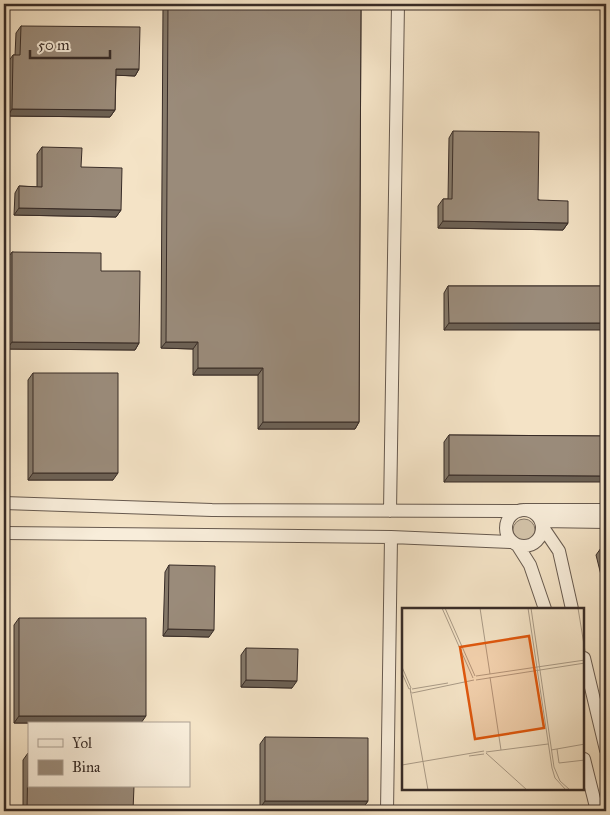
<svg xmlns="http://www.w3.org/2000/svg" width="610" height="815" font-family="'IM FELL Great Primer',serif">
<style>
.green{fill:#d4c4ab;stroke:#867869}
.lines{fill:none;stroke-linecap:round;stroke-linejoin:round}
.minor-casing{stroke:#675a4f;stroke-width:14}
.minor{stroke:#f8edda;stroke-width:12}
.wall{fill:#847869;stroke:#382c27}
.shaded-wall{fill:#6c6155;stroke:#382c27}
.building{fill:#9a8b7a;stroke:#382c27}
.inset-road{fill:none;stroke:#a99a86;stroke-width:1}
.view{fill:#df570d;fill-opacity:0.15;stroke:#df570d;stroke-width:2.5}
.inset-edge{fill:none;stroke:#382c27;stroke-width:2.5}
</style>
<rect width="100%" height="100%" fill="#f4e3c6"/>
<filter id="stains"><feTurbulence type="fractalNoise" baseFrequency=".004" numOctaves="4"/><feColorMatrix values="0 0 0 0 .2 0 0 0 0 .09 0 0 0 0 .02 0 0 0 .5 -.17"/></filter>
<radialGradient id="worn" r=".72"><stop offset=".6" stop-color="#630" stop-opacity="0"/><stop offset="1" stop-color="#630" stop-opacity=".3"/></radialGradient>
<!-- green -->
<path class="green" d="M513 530a11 11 0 1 1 22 0a11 11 0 1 1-22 0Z"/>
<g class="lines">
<!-- minor casing -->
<g class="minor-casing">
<path id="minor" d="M 4,503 L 212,510 L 519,511
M506 528a18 18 0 1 1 36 0a18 18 0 1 1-36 0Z
M 526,510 L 606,510
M 390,511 L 398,4
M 541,521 L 606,522
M 542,526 L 559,551 L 572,609
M 4,533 L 391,537 L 511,542
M 518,546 L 530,565 L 545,609
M 584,658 L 606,750
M 584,759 L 597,811
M 387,811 L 391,537"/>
</g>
<!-- minor -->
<use href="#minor" class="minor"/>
</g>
<!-- wall -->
<path class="wall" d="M 163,4 L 361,4 L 359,422 L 355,429 L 258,429 L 258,375 L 193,375 L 193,349 L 161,348 Z
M 21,26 L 139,69 L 135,76 L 116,75 L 115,110 L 110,117 L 8,116 L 8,62 L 13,55 L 15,55 L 16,33 Z
M 453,131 L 568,223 L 563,230 L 438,228 L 438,206 L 443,199 L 448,199 L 449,138 Z
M 42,147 L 81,167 L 121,210 L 116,217 L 14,215 L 15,193 L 19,186 L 37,187 L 37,154 Z
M 12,252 L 101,271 L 139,343 L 135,350 L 7,349 L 7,259 Z
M 448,286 L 606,286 L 444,330 L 444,293 Z
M 33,373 L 113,480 L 28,480 L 28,380 Z
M 449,435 L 606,436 L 444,482 L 444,442 Z
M 606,547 L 606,595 L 596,555 L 601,548 Z
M 169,565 L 209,637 L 163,636 L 165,572 Z
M 19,618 L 141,723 L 14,723 L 14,625 Z
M 246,648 L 292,688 L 241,687 L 241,655 Z
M 265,737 L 368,801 L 363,808 L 260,808 L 260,744 Z
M 28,753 L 133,811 L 23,811 L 23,760 Z"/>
<!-- shaded-wall -->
<path class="shaded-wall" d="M 116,69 L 139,69 L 135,76 L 111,75 Z
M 12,109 L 115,110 L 110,117 L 8,116 Z
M 19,208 L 121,210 L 116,217 L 14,215 Z
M 443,221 L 568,223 L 563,230 L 438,228 Z
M 449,323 L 606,323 L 606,330 L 444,330 Z
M 12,342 L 139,343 L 135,350 L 7,349 Z
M 166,342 L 198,342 L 193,349 L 161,348 Z
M 198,368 L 263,368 L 258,375 L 193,375 Z
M 263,422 L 359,422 L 355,429 L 258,429 Z
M 33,473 L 118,473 L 113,480 L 28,480 Z
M 449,475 L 606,476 L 606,482 L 444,482 Z
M 168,629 L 214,630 L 209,637 L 163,636 Z
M 246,680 L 297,681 L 292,688 L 241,687 Z
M 19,716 L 146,716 L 141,723 L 14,723 Z
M 265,801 L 368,801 L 363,808 L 260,808 Z"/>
<!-- building -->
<path class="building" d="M 168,4 L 361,4 L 359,422 L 263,422 L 263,368 L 198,368 L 198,342 L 166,342 Z
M 21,26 L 140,27 L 139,69 L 116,69 L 115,110 L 12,109 L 13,55 L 20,55 Z
M 453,131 L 539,132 L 538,200 L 568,201 L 568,223 L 443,221 L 443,199 L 452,199 Z
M 42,147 L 82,148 L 81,167 L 122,168 L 121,210 L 19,208 L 19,186 L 42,187 Z
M 12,252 L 101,253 L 101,271 L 140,271 L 139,343 L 12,342 Z
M 448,286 L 606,286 L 606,323 L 449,323 Z
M 33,373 L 118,373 L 118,473 L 33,473 Z
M 449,435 L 606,436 L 606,476 L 449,475 Z
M 606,547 L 606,570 L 601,548 Z
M 169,565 L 215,566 L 214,630 L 168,629 Z
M 19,618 L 146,618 L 146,716 L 19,716 Z
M 246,648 L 298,649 L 297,681 L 246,680 Z
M 265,737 L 368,738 L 368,801 L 265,801 Z
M 28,753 L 29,753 L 29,786 L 134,786 L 133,811 L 27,811 Z"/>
<!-- overview -->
<g transform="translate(402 608)">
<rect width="182" height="182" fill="#f4e3c6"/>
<path class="inset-road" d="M 40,0 L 71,70M 43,0 L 73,68M 78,0 L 88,66M 126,0 L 150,160 L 153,170 L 164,182M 129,0 L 152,159 L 158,173 L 168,182M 176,0 L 183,43M 0,59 L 9,80M 0,65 L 7,81M 74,68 L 183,52M 88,69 L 99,142M 74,72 L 183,55M 10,81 L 46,75M 9,85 L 8,80 L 26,182M 10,85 L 72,72M 155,141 L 157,155 L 183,152M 149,142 L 183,136M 84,144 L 146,136M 84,145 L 125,182M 67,148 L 82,146M 0,157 L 82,143"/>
<path class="view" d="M 127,28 L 142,120 L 73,131 L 58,39 Z"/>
<rect width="182" height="182" class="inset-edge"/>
</g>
<!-- margin -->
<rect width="610" height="815" fill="none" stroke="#f4e3c6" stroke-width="20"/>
<rect x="5" y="5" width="600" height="805" fill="none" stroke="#382c27" stroke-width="2.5"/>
<rect x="10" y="10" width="590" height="795" fill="none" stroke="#382c27"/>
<!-- legend -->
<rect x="28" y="722" width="162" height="65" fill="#f8edda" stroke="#aba092"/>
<rect x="38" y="739" width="25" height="8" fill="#f8edda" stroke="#aba092"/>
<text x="72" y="748" font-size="15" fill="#382c27">Yol</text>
<rect x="38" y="760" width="25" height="15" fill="#9a8b7a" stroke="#aba092"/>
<text x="72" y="772" font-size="15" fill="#382c27">Bina</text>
<!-- scale -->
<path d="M30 50v8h80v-8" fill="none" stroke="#382c27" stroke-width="2.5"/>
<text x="38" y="50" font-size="15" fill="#382c27" stroke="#f8edda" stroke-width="4" paint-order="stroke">50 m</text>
<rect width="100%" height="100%" filter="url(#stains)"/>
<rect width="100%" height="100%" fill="url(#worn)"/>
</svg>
